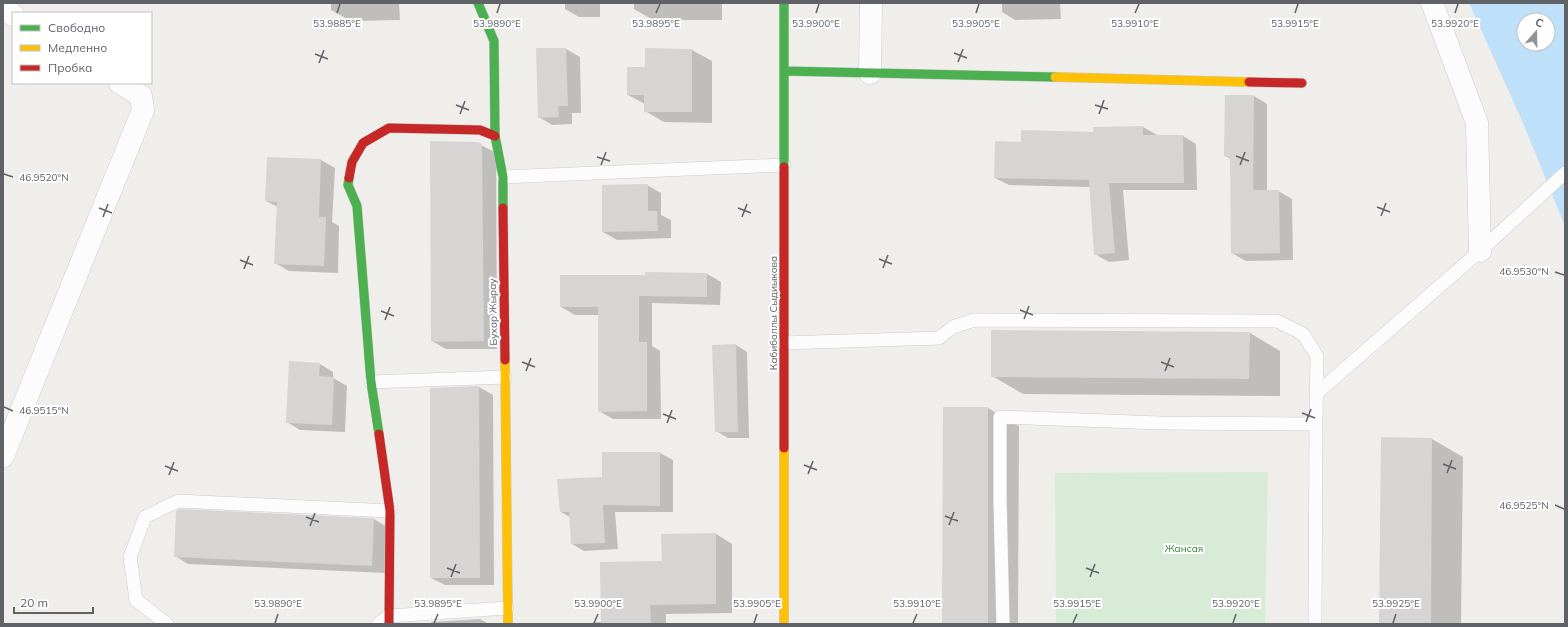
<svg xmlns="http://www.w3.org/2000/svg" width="1568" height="627" font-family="Mulish,sans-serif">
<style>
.green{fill:#d8ebd6}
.water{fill:#bfe0f9;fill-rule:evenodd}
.shadow{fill:#0003}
.building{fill:#d6d5d3}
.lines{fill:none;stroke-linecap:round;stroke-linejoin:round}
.lane-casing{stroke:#cbcccc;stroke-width:14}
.street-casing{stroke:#cbcccc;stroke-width:23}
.fast-casing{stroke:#cacacb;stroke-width:10}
.slow-casing{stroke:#cacacb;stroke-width:10}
.jam-casing{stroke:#cacacb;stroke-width:10}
.lane{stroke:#fdfcfc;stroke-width:13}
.street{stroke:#fdfcfc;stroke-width:22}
.fast{stroke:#4caf50;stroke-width:9}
.slow{stroke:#ffc107;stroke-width:9}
.jam{stroke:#c62828;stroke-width:9}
.ticks{fill:none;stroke:#5f6368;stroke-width:1.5}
.labels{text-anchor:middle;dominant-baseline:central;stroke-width:4;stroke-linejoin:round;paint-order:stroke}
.street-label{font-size:10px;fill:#5f6368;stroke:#fff}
.park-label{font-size:10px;fill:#348238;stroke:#fff}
.ticks-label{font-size:10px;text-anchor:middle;fill:#5f6368;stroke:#fff;stroke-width:4;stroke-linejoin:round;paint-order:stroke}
</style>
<rect width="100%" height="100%" fill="#efeeea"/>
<!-- green -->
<path class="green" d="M 1268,472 L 1265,624 L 1056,624 L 1055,473 Z"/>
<!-- water -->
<path class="water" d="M 1469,3 L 1565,3 L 1565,226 L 1523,123 ZM 1524,20 L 1548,20 L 1548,44 L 1524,44 Z"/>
<!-- shadow -->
<path class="shadow" d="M 331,3 L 399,3 L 400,20 L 351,21 L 331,10 Z
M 565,3 L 600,3 L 600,17 L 579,17 L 565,9 Z
M 634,3 L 722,3 L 722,20 L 653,20 L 634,9 Z
M 1002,3 L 1060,3 L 1061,19 L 1015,20 L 1002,12 Z
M 566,49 L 580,57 L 581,113 L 572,113 L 572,124 L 552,125 L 539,117 Z
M 646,49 L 692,50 L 712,61 L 712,123 L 664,122 L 645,111 L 645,104 L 628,95 L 646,68 Z
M 1254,96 L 1267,104 L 1267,191 L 1278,191 L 1292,199 L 1293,260 L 1246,261 L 1232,253 L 1231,159 L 1225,156 Z
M 1143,127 L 1157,135 L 1183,136 L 1196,144 L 1197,190 L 1123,190 L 1129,260 L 1109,262 L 1095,254 L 1090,187 L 1009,185 L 995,178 L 1022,143 L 1094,133 L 1094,128 Z
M 477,143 L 496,153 L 497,349 L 446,349 L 432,341 Z
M 268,158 L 321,160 L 335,168 L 332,222 L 339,226 L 338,273 L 289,271 L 275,263 L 278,207 L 266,201 Z
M 647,185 L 661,193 L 661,215 L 671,220 L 671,238 L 617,240 L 603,232 Z
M 646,273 L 707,274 L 721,282 L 720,305 L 652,303 L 652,346 L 660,351 L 661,419 L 613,419 L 599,411 L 599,315 L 575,315 L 561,307 L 646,276 Z
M 1250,333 L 1280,351 L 1280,396 L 1023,394 L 992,376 Z
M 736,345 L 747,352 L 749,438 L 728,438 L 716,431 Z
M 320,364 L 333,372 L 333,378 L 347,386 L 345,432 L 300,430 L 287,422 Z
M 479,387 L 493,395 L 494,585 L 445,585 L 431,578 L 431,389 Z
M 944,408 L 988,408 L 1019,426 L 1018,624 L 943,624 Z
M 1382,438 L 1432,439 L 1463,457 L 1461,624 L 1380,624 Z
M 603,453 L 660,453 L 673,460 L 673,512 L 615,512 L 618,549 L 584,551 L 572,544 L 570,517 L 561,512 L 603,478 Z
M 374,519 L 387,527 L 386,573 L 188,564 L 175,556 Z
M 716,534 L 732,544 L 732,613 L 666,614 L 666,624 L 593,624 L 593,622 L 602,622 Z
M 480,619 L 489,624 L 431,624 L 431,622 Z"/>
<!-- building -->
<path class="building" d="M 536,48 L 566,48 L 568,106 L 558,106 L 559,117 L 538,118 Z
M 645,48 L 692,49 L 692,112 L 644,112 L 644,95 L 627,95 L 627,67 L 645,67 Z
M 1225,95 L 1254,95 L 1253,190 L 1279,190 L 1280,253 L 1231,254 L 1230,157 L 1224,156 Z
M 1143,126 L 1143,135 L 1183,135 L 1184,183 L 1109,183 L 1115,253 L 1094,255 L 1089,180 L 994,178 L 995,141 L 1021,142 L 1021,130 L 1093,132 L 1093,127 Z
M 430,141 L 477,142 L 482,144 L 484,341 L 431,342 Z
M 267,157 L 321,159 L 319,217 L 326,217 L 324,266 L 274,264 L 277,202 L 265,201 Z
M 648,184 L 648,211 L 657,211 L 658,231 L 602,232 L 602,185 Z
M 645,272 L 707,273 L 707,297 L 639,296 L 639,342 L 647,342 L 647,411 L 598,412 L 598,307 L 560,307 L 560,275 L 645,275 Z
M 991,330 L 1250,332 L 1249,379 L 991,377 Z
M 736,344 L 738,432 L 715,432 L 712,345 Z
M 289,361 L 320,363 L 319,376 L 334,377 L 332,425 L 286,423 Z
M 479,386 L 480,578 L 430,578 L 430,388 Z
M 943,407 L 988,407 L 988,624 L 942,624 Z
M 1381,437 L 1432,438 L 1431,624 L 1379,624 Z
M 602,452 L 660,452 L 660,506 L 603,505 L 605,543 L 571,544 L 569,512 L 560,512 L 557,479 L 602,477 Z
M 180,509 L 374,518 L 372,566 L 174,557 L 176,511 Z
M 716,533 L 716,604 L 650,605 L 651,624 L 601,624 L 600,562 L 662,561 L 661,534 Z"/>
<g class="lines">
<!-- lane casing -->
<g class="lane-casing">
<path id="lane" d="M 503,177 L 784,165
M 784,343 L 939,338 L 953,327 L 974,320 L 1277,321 L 1303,334 L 1317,356 L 1316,424 L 1160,423 L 1000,417 L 1000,500 L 1003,624
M 371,382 L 505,377
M 1317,393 L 1480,251 L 1565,173
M 167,624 L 136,600 L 130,557 L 145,517 L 178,501 L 390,511
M 378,624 L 389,616 L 507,608
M 1315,624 L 1316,424"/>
</g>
<!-- street casing -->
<g class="street-casing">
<path id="street" d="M 1432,3 L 1477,123 L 1480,251
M 3,9 L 13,15
M 870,73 L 871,3
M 3,456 L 143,110 L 141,96 L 120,83"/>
</g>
<!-- fast casing -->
<g class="fast-casing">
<path id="fast" d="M 478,3 L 494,41 L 495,136 L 503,177 L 503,208
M 784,3 L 784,167
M 784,71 L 1055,77
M 349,178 L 348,185 L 357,206 L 371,382 L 379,434"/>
</g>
<!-- slow casing -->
<g class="slow-casing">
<path id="slow" d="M 1055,77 L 1249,82
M 505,360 L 508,624
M 784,448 L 784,624"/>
</g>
<!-- jam casing -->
<g class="jam-casing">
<path id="jam" d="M 1249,82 L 1302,83
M 784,167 L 784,448
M 349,178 L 352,162 L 363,143 L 389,128 L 480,130 L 495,136
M 503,208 L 505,360
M 379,434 L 390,511 L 389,624"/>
</g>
<!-- lane -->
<use href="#lane" class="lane"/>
<!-- street -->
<use href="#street" class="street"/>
<!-- fast -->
<use href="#fast" class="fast"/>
<!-- slow -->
<use href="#slow" class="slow"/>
<!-- jam -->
<use href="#jam" class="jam"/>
</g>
<!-- ticks -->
<path class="ticks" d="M 337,13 L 340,4M 497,13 L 500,4M 656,13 L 660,4M 816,13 L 819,4M 976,13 L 979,4M 1135,13 L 1139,4M 1295,13 L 1298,4M 1455,13 L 1458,4M 954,53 L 967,58M 315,54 L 328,59M 958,62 L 963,49M 319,63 L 324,50M 456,105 L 469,110M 1095,105 L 1108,109M 460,114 L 465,101M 1099,114 L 1104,100M 1236,156 L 1249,161M 597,157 L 610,161M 601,165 L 606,152M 1240,165 L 1245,152M 4,174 L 13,177M 1377,207 L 1390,212M 99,208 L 112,213M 738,208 L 751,213M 1381,216 L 1386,203M 103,217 L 108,204M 742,217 L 747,204M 879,259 L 892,264M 240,260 L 253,265M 883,268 L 888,255M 244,269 L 249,256M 1555,272 L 1564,275M 1020,310 L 1033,315M 381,311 L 394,316M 1024,319 L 1029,306M 385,320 L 390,307M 522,362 L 535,367M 1161,362 L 1174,367M 526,371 L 531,358M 1165,371 L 1170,358M 4,407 L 13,411M 1302,413 L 1315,418M 663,414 L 676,419M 1306,422 L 1311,409M 667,423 L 672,410M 1443,464 L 1456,469M 804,465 L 817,470M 165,466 L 178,471M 1447,473 L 1452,460M 808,474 L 813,461M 169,475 L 174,462M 1555,505 L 1564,509M 945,516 L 958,521M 306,517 L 319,522M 949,525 L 954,512M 310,526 L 315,513M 447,568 L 460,573M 1086,568 L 1099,573M 451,577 L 456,564M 1090,577 L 1095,564M 275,623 L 278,614M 434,623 L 438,614M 594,623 L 598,614M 754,623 L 757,614M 913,623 L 917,614M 1073,623 L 1077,614M 1233,623 L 1236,614M 1393,623 L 1396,614"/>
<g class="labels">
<!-- street labels -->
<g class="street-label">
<text transform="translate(493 312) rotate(-91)">Бухар Жырау</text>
<text transform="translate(773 313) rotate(-90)">Кабиболлы Сыдиыкова</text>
</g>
<!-- park labels -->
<g class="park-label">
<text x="1184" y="548">Жансая</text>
</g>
</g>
<g class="ticks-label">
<text x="1295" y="27">53.9915°E</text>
<text x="337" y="27">53.9885°E</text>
<text x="497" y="27">53.9890°E</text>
<text x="656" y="27">53.9895°E</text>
<text x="816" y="27">53.9900°E</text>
<text x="976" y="27">53.9905°E</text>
<text x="1135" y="27">53.9910°E</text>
<text x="1455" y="27">53.9920°E</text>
<text x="44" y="181">46.9520°N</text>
<text x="1524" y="275">46.9530°N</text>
<text x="44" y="414">46.9515°N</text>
<text x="1524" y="509">46.9525°N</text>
<text x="278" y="607">53.9890°E</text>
<text x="438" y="607">53.9895°E</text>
<text x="598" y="607">53.9900°E</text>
<text x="757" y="607">53.9905°E</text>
<text x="917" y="607">53.9910°E</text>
<text x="1077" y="607">53.9915°E</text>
<text x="1236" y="607">53.9920°E</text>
<text x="1396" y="607">53.9925°E</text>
</g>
<!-- border -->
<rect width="1568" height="627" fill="none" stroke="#5f6368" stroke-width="8"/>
<!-- legend -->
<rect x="12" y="12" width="140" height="72" fill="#ffffff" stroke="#bfc1c3"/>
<rect x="20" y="25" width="20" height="6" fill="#4caf50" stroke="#bfc1c3"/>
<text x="48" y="32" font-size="12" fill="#5f6368">Свободно</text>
<rect x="20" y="45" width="20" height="6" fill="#ffc107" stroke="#bfc1c3"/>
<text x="48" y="52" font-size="12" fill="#5f6368">Медленно</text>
<rect x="20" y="65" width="20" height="6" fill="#c62828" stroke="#bfc1c3"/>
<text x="48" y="72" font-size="12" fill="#5f6368">Пробка</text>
<!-- north arrow -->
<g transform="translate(1536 32) rotate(20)"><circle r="19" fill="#ffffff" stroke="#bfc1c3"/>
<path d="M0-3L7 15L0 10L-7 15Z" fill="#919496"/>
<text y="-6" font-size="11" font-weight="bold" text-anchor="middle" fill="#5f6368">С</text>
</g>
<!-- scale -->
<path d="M14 607v6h79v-6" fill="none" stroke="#5f6368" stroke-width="2"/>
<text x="20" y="607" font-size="12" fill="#5f6368" stroke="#ffffff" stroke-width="3" paint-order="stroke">20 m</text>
</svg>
